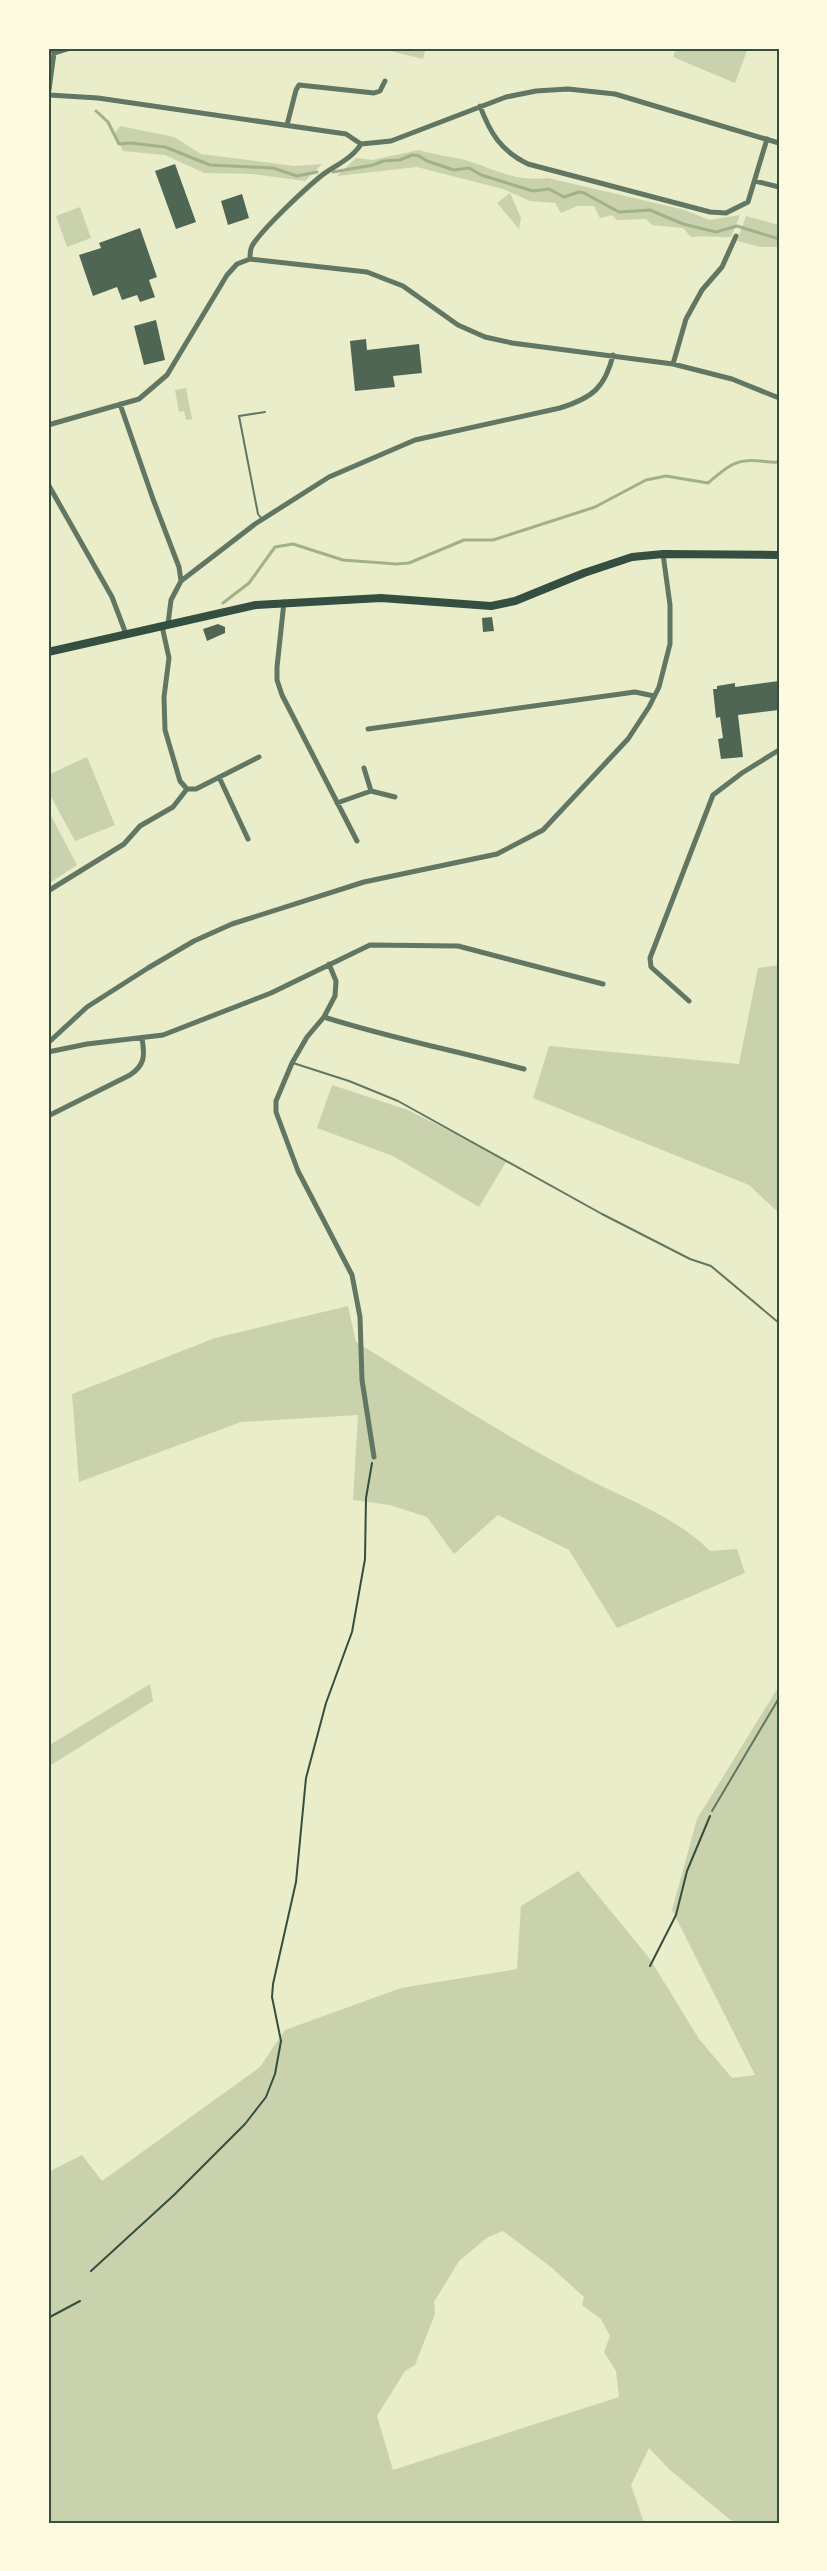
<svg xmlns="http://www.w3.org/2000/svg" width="827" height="2571" font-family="Signika,sans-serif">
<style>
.green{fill:#cad2ad;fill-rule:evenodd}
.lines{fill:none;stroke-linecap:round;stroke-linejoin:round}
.stream{stroke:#a3b18a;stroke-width:3}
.building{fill:#4f6655}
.path{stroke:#344e41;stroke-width:2}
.service{stroke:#617663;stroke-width:2}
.minor{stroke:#617663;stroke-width:5}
.secondary{stroke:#344e41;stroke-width:8}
.neatline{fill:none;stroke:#344e41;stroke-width:2}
</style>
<rect width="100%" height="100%" fill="#e9edc9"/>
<!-- green -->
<path class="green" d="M 378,48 L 426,48 L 423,59 Z
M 676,48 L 748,48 L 735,83 L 673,57 Z
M 120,126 L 174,137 L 201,154 L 294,166 L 322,164 L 305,181 L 252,174 L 204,173 L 165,155 L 123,151 L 115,133 Z
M 419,150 C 434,155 450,156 465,160 C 496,169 513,182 548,178 L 685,210 L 709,220 L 740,215 L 731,237 C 717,238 705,235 691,237 L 683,228 L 652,225 L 646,219 L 617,220 L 612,215 L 600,218 L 594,206 L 577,206 L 561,213 L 555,203 L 530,201 L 503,189 L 417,167 L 337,176 L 356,158 L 372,160 Z
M 510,193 L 521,218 L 519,229 L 497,203 Z
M 80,207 L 91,238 L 67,247 L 56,216 Z
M 746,216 L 779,225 L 779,247 L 761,247 L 737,241 Z
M 186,388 L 192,419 L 186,420 L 184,411 L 179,412 L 175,390 Z
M 87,757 L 115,825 L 75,841 L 48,791 L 48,775 Z
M 48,810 L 77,865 L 48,884 Z
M 779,965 L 779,1213 L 749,1185 L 533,1098 L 549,1046 L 739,1064 L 758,968 Z
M 332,1085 L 408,1110 L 507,1160 L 479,1207 L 393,1156 L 317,1128 Z
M 348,1306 L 356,1342 C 428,1386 498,1432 572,1471 C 618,1496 673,1514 710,1551 L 737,1549 L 745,1573 L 617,1628 L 569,1550 L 498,1515 L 454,1554 L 427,1517 L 390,1505 L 353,1500 L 358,1415 L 241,1422 L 79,1482 L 72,1394 L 215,1338 Z
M 150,1684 L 153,1701 L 48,1767 L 48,1746 Z
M 779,1686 L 779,2523 L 734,2523 L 670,2470 L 649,2448 L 631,2485 L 644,2523 L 48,2523 L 48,2172 L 82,2155 L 102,2181 L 260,2067 L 285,2030 L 401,1988 L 517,1969 L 521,1906 L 578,1871 L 650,1959 L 699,2039 L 732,2078 L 755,2075 L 672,1910 L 697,1819 ZM 503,2231 L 551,2267 L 584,2297 L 582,2305 L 601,2319 L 610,2336 L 604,2352 L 616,2371 L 619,2397 L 393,2470 L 377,2416 L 405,2371 L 415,2365 L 435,2314 L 434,2302 L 459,2261 L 488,2237 Z"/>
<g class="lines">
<!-- stream -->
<path class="stream" d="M 96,111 L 108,122 L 119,144 L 131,143 L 165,147 L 210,165 L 273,168 L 297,176 L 317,172
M 333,172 L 373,165 L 383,161 L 400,160 L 412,155 L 419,156 L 427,161 L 454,170 L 469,168 L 481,175 L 533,191 L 549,189 L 564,197 L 579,192 L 584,193 L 619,212 L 650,210 L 683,224 L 716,232 L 737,226 L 779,239
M 223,603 L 249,583 L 275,547 L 293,544 L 343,560 L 396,564 L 409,563 L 464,540 L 493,540 L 595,507 L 646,480 L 666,476 L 708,483 C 719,474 731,462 745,461 C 756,459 767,463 779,462"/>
</g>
<!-- building -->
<path class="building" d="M 175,164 L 196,222 L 176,229 L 155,171 Z
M 242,194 L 249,218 L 228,225 L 221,201 Z
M 140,228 L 157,277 L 149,280 L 155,297 L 140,302 L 137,295 L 122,300 L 117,287 L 93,296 L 79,255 L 101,248 L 99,243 Z
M 156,320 L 165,360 L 144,365 L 134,326 Z
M 366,339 L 367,350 L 419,344 L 422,373 L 393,376 L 395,387 L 355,391 L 350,341 Z
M 492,617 L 494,631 L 483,632 L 482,618 Z
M 218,624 L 225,627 L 225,633 L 207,641 L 203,629 Z
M 779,681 L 779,710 L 738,715 L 743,757 L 721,759 L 718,739 L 723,738 L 720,717 L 716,718 L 713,689 L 717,689 L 717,686 L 735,683 L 735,687 Z"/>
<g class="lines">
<!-- path -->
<path class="path" d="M 650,1966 L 676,1915 L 687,1871 L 710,1816
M 91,2271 L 174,2195 L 245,2124 L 266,2097 L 275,2074 L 281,2041 L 272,1997 L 273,1984 L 296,1882 L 306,1778 L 326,1703 L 352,1632 L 365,1559 L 366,1498 L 372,1463
M 48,2318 L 80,2301"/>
<!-- service -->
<path class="service" d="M 262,519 L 258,514 L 239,416 L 265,412
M 293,1063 L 349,1081 L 398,1101 L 602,1214 L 690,1259 L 711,1266 L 779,1323
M 712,1811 L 779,1698"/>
<!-- minor -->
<path class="minor" d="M 54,53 L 70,48
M 49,95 L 98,98 L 346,134 L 361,144
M 48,97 L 54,53 L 51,48
M 480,106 C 490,133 501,151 528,164 L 710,212 L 726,213 L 748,202 L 767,139
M 287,125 L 296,90 L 299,85 L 374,93 L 380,91 L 385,81
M 755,181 L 779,187
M 250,259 L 367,272 L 403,286 L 458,325 L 485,337 L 512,343 L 673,364 L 732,379 L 779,398
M 673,364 L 686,319 L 702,290 L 722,267 L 736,236
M 120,404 L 153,499 L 179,567 L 181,581 L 171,600 L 168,624
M 48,425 L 139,399 L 167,375 L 227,275 L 237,264 L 250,259 C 250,254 250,250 252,246 C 262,229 305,189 321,176 C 334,166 352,159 361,144 L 391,141 L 506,97 L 536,91 L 568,89 L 615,94 L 779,143
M 48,484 L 112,597 L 126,634
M 181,581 L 255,524 L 329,477 L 415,440 L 560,408 C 592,398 605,388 613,355
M 284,602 L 277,667 L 277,680 L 282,695 L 357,841
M 162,626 L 169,658 L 164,697 L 165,730 L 180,781 L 187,789 L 196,789 L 259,757
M 368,729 L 635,692 L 654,696
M 364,768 L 371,791
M 219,777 L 248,839
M 337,803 L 371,791 L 395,797
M 48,891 L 124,844 L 140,826 L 173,807 L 187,789
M 329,964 L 336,981 L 335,996 L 324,1017 L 307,1037 L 292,1063 L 276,1101 L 276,1112 L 298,1171 L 352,1275 L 360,1317 L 362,1380 L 374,1457
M 689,1001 L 651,967 L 650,958 L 713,795 L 742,773 L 779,750
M 324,1017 C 390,1038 457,1051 524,1069
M 48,1043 L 87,1007 L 148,968 L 194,941 L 232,924 L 364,882 L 497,854 L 543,830 L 628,739 L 649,707 L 659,687 L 670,644 L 670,605 L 663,554
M 48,1052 L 87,1044 L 163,1035 L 271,993 L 370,945 L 458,946 L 603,984
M 48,1116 L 130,1075 C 145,1065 145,1056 142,1038"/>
<!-- secondary -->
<path class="secondary" d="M 48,652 L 256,605 L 381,598 L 491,606 L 515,601 L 584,573 L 632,557 L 663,554 L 779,555"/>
</g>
<!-- border -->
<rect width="827" height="2571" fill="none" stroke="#fefae0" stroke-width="99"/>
<rect x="50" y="50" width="728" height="2472" class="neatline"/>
</svg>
